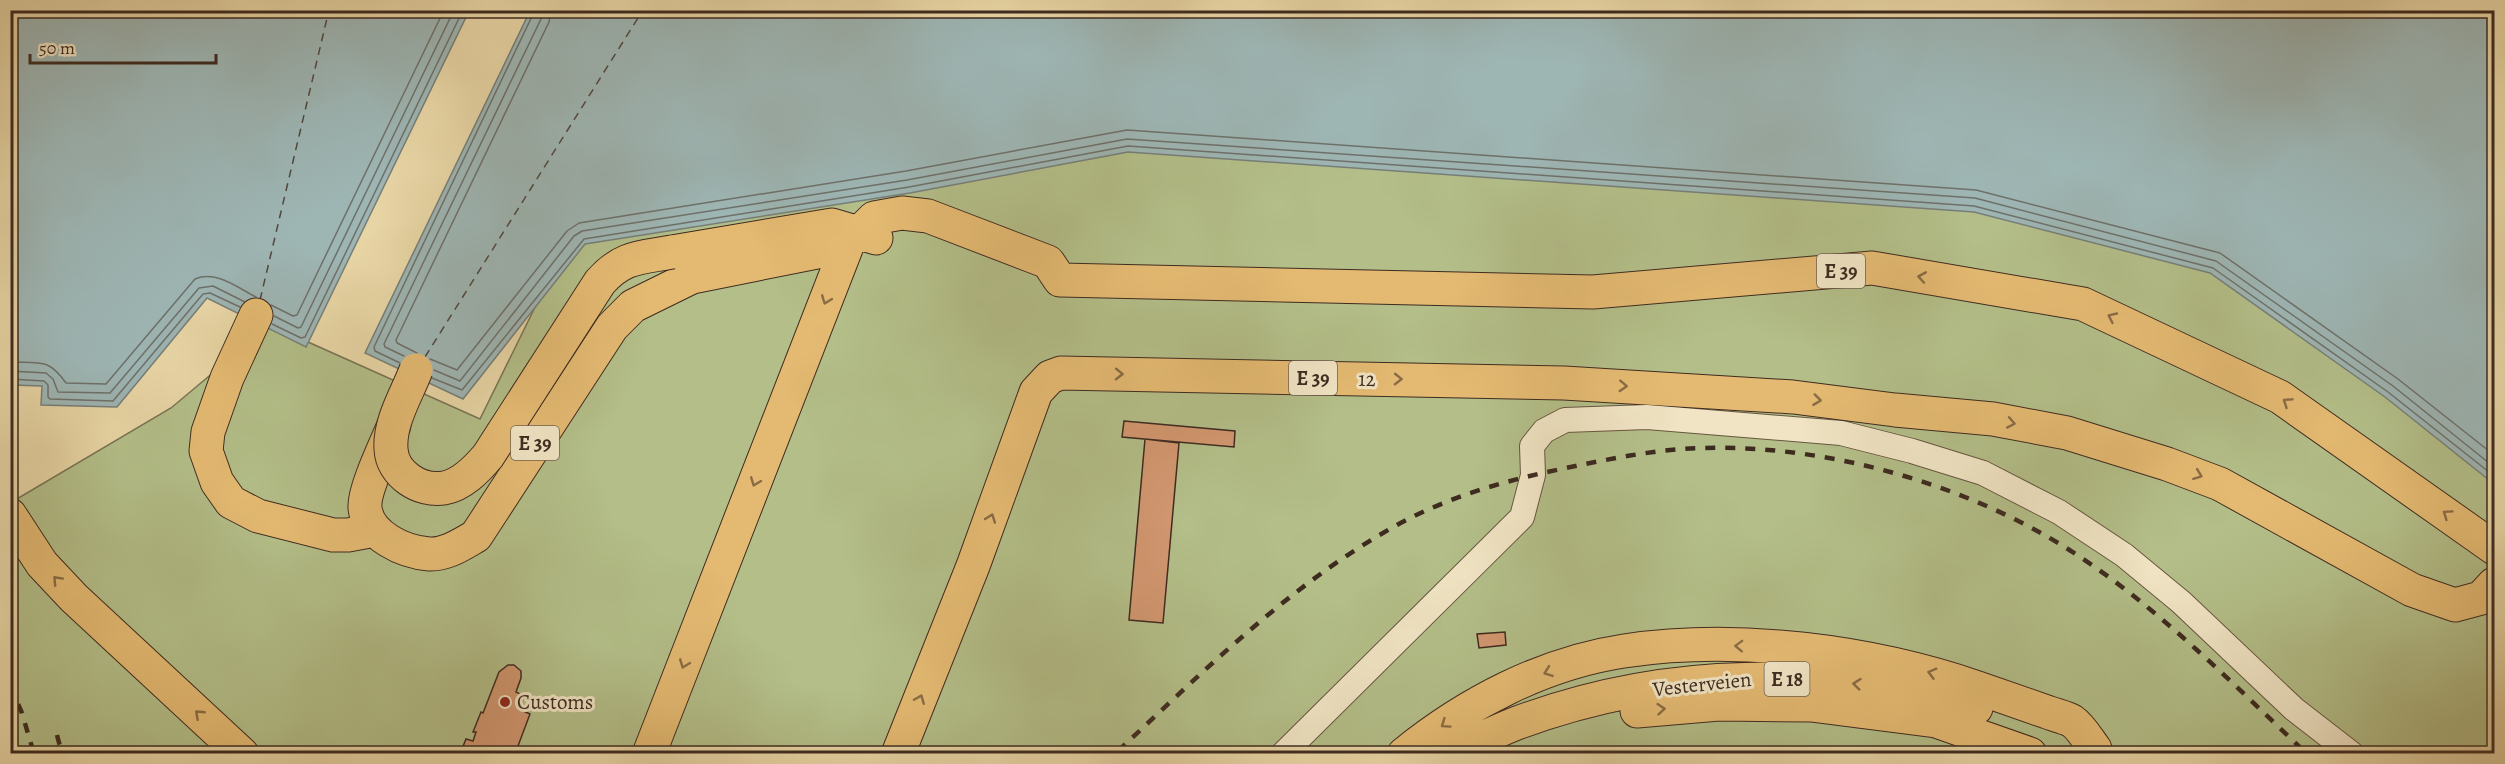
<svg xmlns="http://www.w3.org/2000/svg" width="2505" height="764" font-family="Alegreya,serif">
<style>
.green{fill:#b3be88;stroke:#787454;stroke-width:1.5}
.water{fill:#9db5b3;stroke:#777e78;stroke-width:1.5}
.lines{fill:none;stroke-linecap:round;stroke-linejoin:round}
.shore{stroke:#6e706a;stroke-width:1.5}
.ferry{stroke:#51473d;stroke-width:1.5;stroke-dasharray:8 6;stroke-linecap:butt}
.building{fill:#d29770;stroke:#3e2b20;stroke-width:1.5}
.minor-casing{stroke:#685641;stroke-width:26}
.highway-casing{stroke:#3e2b20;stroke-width:35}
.minor{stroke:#f0e4c4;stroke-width:24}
.highway{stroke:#e4ba72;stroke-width:33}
.rail{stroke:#3e2b20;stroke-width:4.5;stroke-dasharray:10 10;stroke-linecap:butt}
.highway-bridge-casing{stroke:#3e2b20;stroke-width:35;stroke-linecap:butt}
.highway-bridge{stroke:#e4ba72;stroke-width:33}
.oneway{stroke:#896b45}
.poi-dot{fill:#8f2418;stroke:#f0e4c4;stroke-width:2}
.labels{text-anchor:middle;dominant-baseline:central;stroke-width:6;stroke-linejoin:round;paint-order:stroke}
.shield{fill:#f0e4c4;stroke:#736251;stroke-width:1.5}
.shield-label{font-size:20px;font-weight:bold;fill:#3e2b20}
.street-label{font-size:21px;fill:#3e2b20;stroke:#f0e4c4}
.poi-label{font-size:21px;fill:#3e2b20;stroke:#f0e4c4;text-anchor:start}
</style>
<rect width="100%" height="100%" fill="#e8d5a5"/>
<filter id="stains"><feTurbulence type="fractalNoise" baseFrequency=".00333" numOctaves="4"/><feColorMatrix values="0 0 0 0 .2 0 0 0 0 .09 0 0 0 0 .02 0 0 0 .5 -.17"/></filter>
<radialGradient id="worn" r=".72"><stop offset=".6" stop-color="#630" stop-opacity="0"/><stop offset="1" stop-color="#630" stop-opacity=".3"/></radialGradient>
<!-- green -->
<path class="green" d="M 1159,144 L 1956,186 L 2205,258 L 2494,447 L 2494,753 L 11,753 L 10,503 L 171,408 L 270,325 L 480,419 L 573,230 Z"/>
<!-- water -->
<path class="water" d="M 11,11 L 469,11 L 306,347 L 207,298 L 117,407 L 41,405 L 42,386 L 11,385 Z
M 530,11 L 2494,11 L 2494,484 L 2385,397 L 2210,273 L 1974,212 L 1128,152 L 910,193 L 585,244 L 463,399 L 365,353 Z"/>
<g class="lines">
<!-- shore -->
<path class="shore" d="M 271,305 L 293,316 L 297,315 L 444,10
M 274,316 L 298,328 L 301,327 L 454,10
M 272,324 L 301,338 L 305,337 L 463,10
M 417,353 L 397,343 L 396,340 L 549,22 L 551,10
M 404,356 L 385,347 L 384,344 L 541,19 L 542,10
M 430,359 L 457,370 L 567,231 L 579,223 L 906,171 L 1127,130 L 1976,190 L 2220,253 L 2398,379 L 2494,455
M 10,362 C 41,363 48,358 66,383 L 106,384 L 195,279 C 216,270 238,288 256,297
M 400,363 L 375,351 L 374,347 L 535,10
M 434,370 L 460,381 L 574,236 L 582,231 L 907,180 L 1127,139 L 1975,198 L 2216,261 L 2393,386 L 2494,467
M 10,371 L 46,373 L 53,379 L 58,392 L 110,393 L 199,288 L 213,286 L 245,302
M 432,378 L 462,390 L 584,239 L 909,187 L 1128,146 L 1974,206 L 2213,268 L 2388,392 L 2494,476
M 10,379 L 44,381 L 48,385 L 48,397 L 50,399 L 113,401 L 203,294 L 210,293 L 240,307"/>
<!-- ferry -->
<path class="ferry" d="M 260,300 L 329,10
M 425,357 L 643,10"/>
</g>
<!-- building -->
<path class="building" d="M 1124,421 L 1235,431 L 1234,447 L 1122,437 Z
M 1145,439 L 1179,443 L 1163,623 L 1129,620 Z
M 1505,632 L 1506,645 L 1479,648 L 1477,634 Z
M 508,665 L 514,665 L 521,671 L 521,678 L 516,692 L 524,696 L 519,709 L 530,714 L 515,754 L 460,754 L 466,739 L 473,741 L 476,732 L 473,732 L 481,712 L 483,713 L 499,672 Z"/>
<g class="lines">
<!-- minor casing -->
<g class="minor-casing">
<path id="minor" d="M 1283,754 L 1522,517 L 1533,475 L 1532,446 L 1544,431 L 1565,420 L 1647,417 L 1841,433 L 1912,451 L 1983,473 L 2059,512 L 2124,555 L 2181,602 L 2294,709 L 2352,754"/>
</g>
<!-- highway casing -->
<g class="highway-casing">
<path id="highway" d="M 858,234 L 874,218 L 902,213 L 928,216 L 1048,262 L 1060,280 L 1593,292 L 1872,268 L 2083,304 L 2280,397 L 2494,548
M 672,252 L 832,225 L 876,238
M 256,315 L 227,378 L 208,432 L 206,451 L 217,482 L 231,502 L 258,516 L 333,535 L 348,535 L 375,530
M 394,425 C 387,442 363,491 365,508 C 368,536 404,552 429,554 C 446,555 462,544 476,536 L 612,327 L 633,306 L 692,277 L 847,246
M 10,515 L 42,564 L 74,598 L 242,754
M 1637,711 L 1719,704 L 1811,705 L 1936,721 L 2030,754
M 649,754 L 847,246
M 898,754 L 973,566 L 1036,392 L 1050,377 L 1061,373 L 1564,383 L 1793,397 L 1895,410 L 1993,419 L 2067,433 L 2167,464 L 2220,484 L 2412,590 L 2455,605 L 2481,598 L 2494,584
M 1404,754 C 1467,703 1544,663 1624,651 C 1738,634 1870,651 1978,688 C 2001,696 2024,704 2047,712 C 2054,715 2065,717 2072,721 C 2081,727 2089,741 2095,749
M 1450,754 C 1472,743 1494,732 1517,723 C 1671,666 1818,669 1976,708"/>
</g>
<!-- minor -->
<use href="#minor" class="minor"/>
<!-- highway -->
<use href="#highway" class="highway"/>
<!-- rail -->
<path class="rail" d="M 10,686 L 22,713 L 34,754
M 57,735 L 62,754
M 10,746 L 13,754
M 1118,751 C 1205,670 1292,583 1397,525 C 1450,496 1507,480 1566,468 C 1604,460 1643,452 1682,449 C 1812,440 1962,481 2071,551 C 2158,607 2232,683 2307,754"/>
<!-- highway-bridge casing -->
<g class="highway-bridge-casing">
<path id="highway-bridge" d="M 416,370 C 407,394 389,422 391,449 C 392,474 420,492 444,488 C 462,485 477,469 488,456 L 600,282 C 623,256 640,258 672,252"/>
</g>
<!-- highway-bridge -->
<use href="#highway-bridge" class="highway-bridge"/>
</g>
<!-- one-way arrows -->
<defs><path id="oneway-chevron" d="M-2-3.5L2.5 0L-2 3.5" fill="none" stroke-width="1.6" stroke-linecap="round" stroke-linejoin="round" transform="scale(1.5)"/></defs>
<g class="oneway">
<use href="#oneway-chevron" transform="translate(1922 277) rotate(-170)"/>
<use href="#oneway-chevron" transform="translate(826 300) rotate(111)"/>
<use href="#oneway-chevron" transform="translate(2112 317) rotate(-155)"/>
<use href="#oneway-chevron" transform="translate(1119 374) rotate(1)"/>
<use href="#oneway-chevron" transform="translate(1398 379) rotate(1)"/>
<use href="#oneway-chevron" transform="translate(1623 386) rotate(3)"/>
<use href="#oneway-chevron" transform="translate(1817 400) rotate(7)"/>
<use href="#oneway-chevron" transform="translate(2287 402) rotate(-146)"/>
<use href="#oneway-chevron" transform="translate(2011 423) rotate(11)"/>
<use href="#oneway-chevron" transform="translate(2198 475) rotate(21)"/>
<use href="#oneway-chevron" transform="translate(755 482) rotate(111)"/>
<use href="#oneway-chevron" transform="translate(2447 514) rotate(-145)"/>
<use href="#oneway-chevron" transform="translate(991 518) rotate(-70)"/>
<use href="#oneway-chevron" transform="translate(57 580) rotate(-133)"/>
<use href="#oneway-chevron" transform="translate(1739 646) rotate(-178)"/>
<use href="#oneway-chevron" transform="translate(684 664) rotate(111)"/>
<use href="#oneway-chevron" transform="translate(1548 672) rotate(160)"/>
<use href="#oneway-chevron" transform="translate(1932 673) rotate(-165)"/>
<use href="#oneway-chevron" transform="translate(1857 684) rotate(-174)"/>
<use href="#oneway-chevron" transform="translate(920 699) rotate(-68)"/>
<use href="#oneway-chevron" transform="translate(1661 709) rotate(-5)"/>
<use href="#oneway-chevron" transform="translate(199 714) rotate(-137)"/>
<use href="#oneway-chevron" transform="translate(1445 724) rotate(145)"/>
</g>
<!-- markers -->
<circle class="poi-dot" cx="505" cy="702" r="6"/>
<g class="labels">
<!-- shield labels -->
<g class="shield">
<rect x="1817" y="254" width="48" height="34" rx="4.5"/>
<rect x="1289" y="361" width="48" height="34" rx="4.5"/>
<rect x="511" y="426" width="48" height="34" rx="4.5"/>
<rect x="1764.5" y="662" width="45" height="34" rx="4.5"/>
</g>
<g class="shield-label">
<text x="1841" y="271">E 39</text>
<text x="1313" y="378">E 39</text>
<text x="535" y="443">E 39</text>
<text x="1787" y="679">E 18</text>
</g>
<!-- street labels -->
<g class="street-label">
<text transform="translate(1367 379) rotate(1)">12</text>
<text transform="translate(1702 684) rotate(-6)">Vesterveien</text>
</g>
<!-- poi labels -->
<g class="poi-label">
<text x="517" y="702">Customs</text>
</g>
</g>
<!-- margin -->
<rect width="2505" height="764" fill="none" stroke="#e8d5a5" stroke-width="36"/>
<rect x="12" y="12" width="2481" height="740" fill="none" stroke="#3e2b20" stroke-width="3"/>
<rect x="18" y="18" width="2469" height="728" fill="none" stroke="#3e2b20" stroke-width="1.5"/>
<!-- scale -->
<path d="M30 54v9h186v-9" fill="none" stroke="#3e2b20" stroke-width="3"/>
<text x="39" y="54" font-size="18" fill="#3e2b20" stroke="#f0e4c4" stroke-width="4.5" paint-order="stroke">50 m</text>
<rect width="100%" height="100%" filter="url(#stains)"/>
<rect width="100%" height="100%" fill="url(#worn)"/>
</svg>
